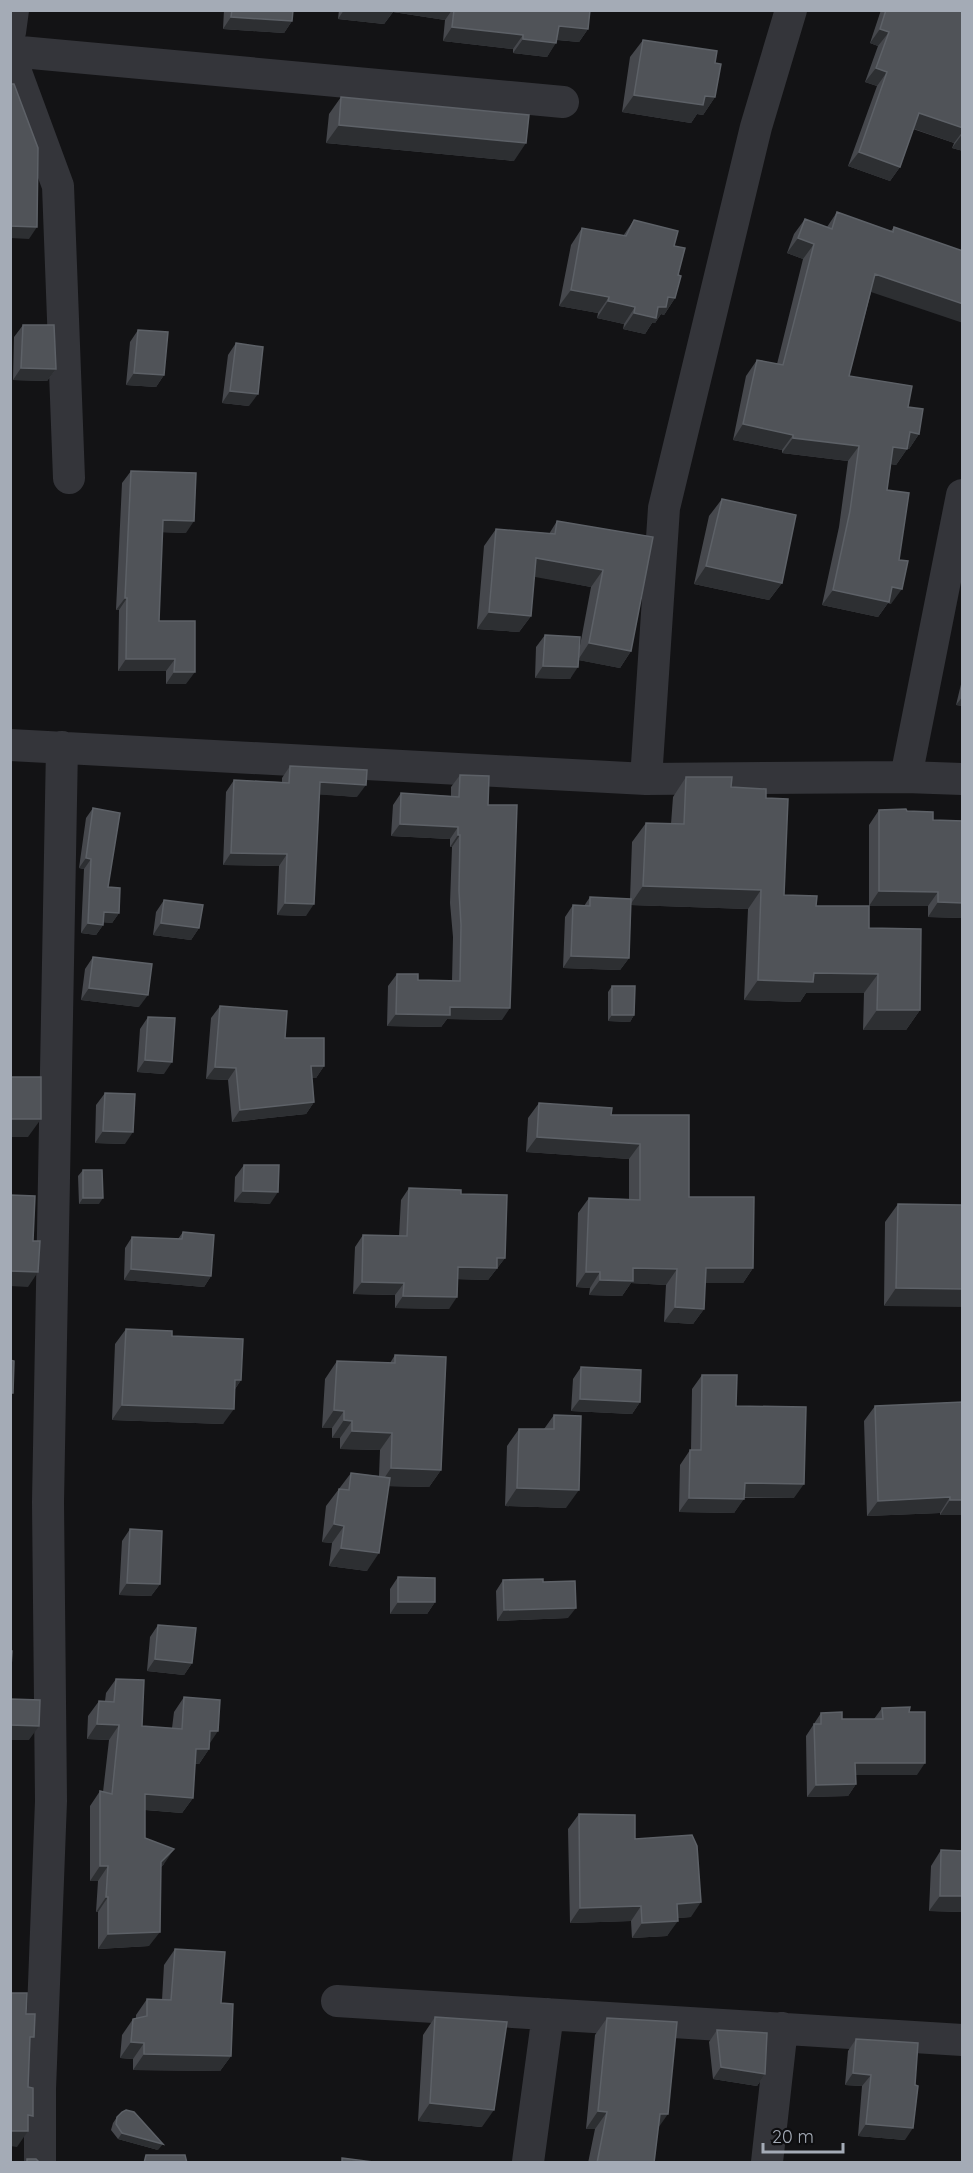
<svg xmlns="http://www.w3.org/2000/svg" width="973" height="2173" font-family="Quicksand,sans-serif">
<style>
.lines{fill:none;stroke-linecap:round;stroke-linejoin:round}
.minor{stroke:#34353a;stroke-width:32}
.wall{fill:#46484d}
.shaded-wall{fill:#2d2f32}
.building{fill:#505358;stroke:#5d6167;stroke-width:1.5}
</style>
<rect width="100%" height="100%" fill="#131315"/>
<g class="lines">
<!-- minor -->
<path class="minor" d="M 10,32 L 13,10
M 10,51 L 563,102
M 10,56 L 58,186 L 69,478
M 10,745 L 646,779 L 906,777 L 962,779
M 906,777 L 962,495
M 646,779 L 664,508 L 756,127 L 791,10
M 337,2001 L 962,2040
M 40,2162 L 40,2089 L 51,1801 L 48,1502 L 62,747
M 528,2162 L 548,2014
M 767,2162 L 782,2028"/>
</g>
<!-- wall -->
<path class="wall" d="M 224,10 L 293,10 L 292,21 L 284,33 L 223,29 Z
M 339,10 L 590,10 L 588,29 L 579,42 L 557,40 L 547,57 L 513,53 L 513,49 L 443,41 L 445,20 L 393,12 L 384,24 L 338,19 Z
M 881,10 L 963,10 L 963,151 L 952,148 L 954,143 L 913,129 L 900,167 L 890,181 L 848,166 L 877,86 L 865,82 L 878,46 L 870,43 Z
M 643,40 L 715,63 L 715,97 L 703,115 L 697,114 L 691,123 L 622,112 L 630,57 Z
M 341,97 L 514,161 L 326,143 L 329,114 Z
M 837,212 L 891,231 L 894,227 L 871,292 L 849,376 L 908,407 L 919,434 L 909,449 L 907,449 L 896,465 L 891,464 L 887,490 L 891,604 L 888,603 L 878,617 L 822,605 L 839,527 L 848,461 L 782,453 L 782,450 L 733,440 L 746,376 L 757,360 L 777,364 L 803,259 L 787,253 L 794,234 L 805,219 L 827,227 Z
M 634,220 L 674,246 L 678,275 L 675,298 L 664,315 L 661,314 L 655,323 L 652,323 L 645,334 L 623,329 L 624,324 L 597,318 L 598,313 L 559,306 L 571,245 L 582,228 L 623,236 Z
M 23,325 L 56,369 L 47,381 L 13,380 L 14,337 Z
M 138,330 L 164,375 L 156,387 L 126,385 L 130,342 Z
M 236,343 L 249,406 L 222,403 L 228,355 Z
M 131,471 L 186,533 L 162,532 L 159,621 L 186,684 L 166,684 L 166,671 L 118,671 L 119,610 L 116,610 L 122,483 Z
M 722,499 L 782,583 L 769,600 L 694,584 L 709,516 Z
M 557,521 L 653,537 L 631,651 L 620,668 L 579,660 L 570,679 L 535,678 L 536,647 L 545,635 L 579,651 L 591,587 L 534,576 L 531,616 L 519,632 L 477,629 L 484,546 L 496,529 L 549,534 Z
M 963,676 L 963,706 L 956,705 Z
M 290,766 L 357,797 L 319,794 L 306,916 L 277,915 L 279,866 L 223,865 L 226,792 L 234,780 L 282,782 L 282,778 Z
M 460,775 L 488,805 L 502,1020 L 447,1019 L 441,1027 L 387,1026 L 388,986 L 397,974 L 418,980 L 452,981 L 453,937 L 450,903 L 452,847 L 450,847 L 450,839 L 391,836 L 393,805 L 401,793 L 451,796 L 451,787 Z
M 686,777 L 731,787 L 766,798 L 784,895 L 816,906 L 869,928 L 920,1010 L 906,1030 L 863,1030 L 864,993 L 806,993 L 800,1002 L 744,1000 L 748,909 L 631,905 L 629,958 L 620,970 L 563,968 L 565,917 L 573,905 L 584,906 L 590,897 L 630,899 L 632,842 L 646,823 L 671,824 L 673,797 Z
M 93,808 L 108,887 L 119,913 L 112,923 L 103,922 L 103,925 L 96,935 L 81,933 L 84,869 L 79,868 L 86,818 Z
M 879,810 L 907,811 L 933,820 L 963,918 L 928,917 L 928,906 L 869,906 L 869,825 Z
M 164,900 L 199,928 L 191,940 L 153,935 L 156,912 Z
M 93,957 L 139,1007 L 81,1000 L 85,969 Z
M 612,986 L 634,1015 L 630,1022 L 608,1021 L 608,992 Z
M 220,1006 L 285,1038 L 324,1066 L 316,1078 L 312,1078 L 314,1102 L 306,1114 L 232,1122 L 228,1080 L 206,1079 L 211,1018 Z
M 148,1017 L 164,1074 L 137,1072 L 140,1029 Z
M 105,1093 L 125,1144 L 95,1143 L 96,1105 Z
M 539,1103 L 611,1115 L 689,1197 L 753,1268 L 743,1283 L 705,1283 L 704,1309 L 693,1324 L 664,1322 L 666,1285 L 631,1283 L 622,1296 L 589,1295 L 590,1288 L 576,1287 L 578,1213 L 589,1198 L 629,1199 L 629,1159 L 526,1152 L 528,1118 Z
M 244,1165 L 270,1204 L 234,1202 L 235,1177 Z
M 83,1170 L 99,1204 L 79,1204 L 78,1176 Z
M 409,1188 L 461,1194 L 505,1258 L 488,1280 L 457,1279 L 449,1309 L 395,1308 L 395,1295 L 353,1294 L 355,1247 L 363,1235 L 399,1236 L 401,1200 Z
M 898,1204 L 963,1205 L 884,1306 L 885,1222 Z
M 183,1232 L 211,1276 L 204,1287 L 124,1280 L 125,1248 L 132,1237 L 178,1239 Z
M 126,1329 L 172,1336 L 241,1380 L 235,1389 L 223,1424 L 112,1420 L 115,1344 Z
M 395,1355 L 441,1470 L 429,1487 L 388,1486 L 367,1571 L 329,1566 L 332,1543 L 322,1542 L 326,1506 L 351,1473 L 379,1476 L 380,1450 L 340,1449 L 340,1438 L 332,1438 L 332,1428 L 322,1428 L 325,1379 L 337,1361 L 390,1363 Z
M 581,1367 L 640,1402 L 632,1414 L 571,1411 L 573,1379 Z
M 702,1375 L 736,1406 L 794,1498 L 744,1498 L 734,1513 L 679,1512 L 680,1465 L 690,1450 L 691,1450 L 692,1389 Z
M 963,1402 L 963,1515 L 940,1515 L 940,1513 L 867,1516 L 864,1421 L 875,1406 Z
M 554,1415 L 566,1508 L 505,1506 L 507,1446 L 519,1429 L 544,1429 Z
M 130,1529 L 160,1584 L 151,1596 L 119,1595 L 122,1541 Z
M 398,1577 L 435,1602 L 427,1614 L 390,1614 L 390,1589 Z
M 503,1580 L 543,1582 L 568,1618 L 497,1621 L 496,1591 Z
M 158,1625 L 192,1663 L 184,1675 L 147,1671 L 150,1637 Z
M 116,1679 L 142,1726 L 172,1728 L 174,1712 L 184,1697 L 209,1744 L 209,1749 L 199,1764 L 195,1764 L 193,1798 L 182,1813 L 145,1810 L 145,1838 L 164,1864 L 161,1867 L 149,1946 L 98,1949 L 98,1912 L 96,1912 L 98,1881 L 90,1881 L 90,1806 L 100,1791 L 103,1792 L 109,1740 L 87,1739 L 88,1716 L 99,1701 L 105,1701 L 106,1693 Z
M 882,1708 L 909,1712 L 917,1775 L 856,1775 L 856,1784 L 848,1796 L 807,1797 L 806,1736 L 821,1713 L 842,1719 L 874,1719 Z
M 579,1814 L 635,1839 L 691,1917 L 678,1918 L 667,1936 L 632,1938 L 631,1921 L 570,1923 L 568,1829 Z
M 941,1850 L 963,1851 L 963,1912 L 929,1911 L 931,1866 Z
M 175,1949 L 221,2003 L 231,2056 L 220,2071 L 133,2070 L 133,2059 L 120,2058 L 122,2035 L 133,2019 L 136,2019 L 136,2015 L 147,1999 L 162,2000 L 164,1965 Z
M 435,2017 L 482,2127 L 418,2121 L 423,2035 Z
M 607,2018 L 658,2128 L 654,2163 L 588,2163 L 595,2129 L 586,2129 L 595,2035 Z
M 717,2030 L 765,2074 L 757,2086 L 713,2079 L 709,2042 Z
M 856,2039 L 905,2140 L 858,2136 L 862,2086 L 845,2085 L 848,2051 Z
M 117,2117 L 158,2150 L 118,2139 L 111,2130 L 113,2123 Z"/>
<!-- shaded-wall -->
<path class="shaded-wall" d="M 344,10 L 452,10 L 445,20 L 393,12 L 384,24 L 338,19 Z
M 231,17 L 292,21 L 284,33 L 223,29 Z
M 559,26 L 588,29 L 579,42 L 549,39 Z
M 452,27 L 523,35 L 513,49 L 443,41 Z
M 880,29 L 889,32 L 878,46 L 870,43 Z
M 523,39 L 556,43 L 547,57 L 513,53 Z
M 876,68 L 887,72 L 877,86 L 865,82 Z
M 634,95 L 705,96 L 715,97 L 703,115 L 697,114 L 691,123 L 622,112 Z
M 919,113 L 963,128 L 963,131 L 954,143 L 909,127 Z
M 339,125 L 526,143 L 514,161 L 326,143 Z
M 963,133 L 963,151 L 952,148 Z
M 859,152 L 900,167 L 890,181 L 848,166 Z
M 10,226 L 37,227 L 29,239 L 10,238 Z
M 798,238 L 814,244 L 803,259 L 787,253 Z
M 875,274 L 963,304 L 963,323 L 865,290 Z
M 571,290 L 609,297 L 598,313 L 559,306 Z
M 668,297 L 675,298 L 664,315 L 661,314 L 655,323 L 652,323 L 645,334 L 623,329 L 634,313 L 658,307 Z
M 608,301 L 635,307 L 624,324 L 597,318 Z
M 21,368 L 56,369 L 47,381 L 13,380 Z
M 134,373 L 164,375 L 156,387 L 126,385 Z
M 230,391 L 258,394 L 249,406 L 222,403 Z
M 743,424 L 793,435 L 782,450 L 733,440 Z
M 910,432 L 919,434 L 909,449 L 899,447 Z
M 793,438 L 859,446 L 848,461 L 782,453 Z
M 893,447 L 907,449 L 896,465 L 883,463 Z
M 163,520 L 194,521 L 186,533 L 154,532 Z
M 536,558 L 603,570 L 591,587 L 524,575 Z
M 706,566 L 782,583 L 769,600 L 694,584 Z
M 892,587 L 902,589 L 891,604 L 888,603 L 878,617 L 822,605 L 833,590 Z
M 125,598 L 127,598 L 119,610 L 116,610 Z
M 489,612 L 531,616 L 519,632 L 477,629 Z
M 589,643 L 631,651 L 620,668 L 578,660 Z
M 126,659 L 175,659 L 166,671 L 118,671 Z
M 543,666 L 578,667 L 570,679 L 535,678 Z
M 174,672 L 195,672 L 186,684 L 166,684 Z
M 963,696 L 963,706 L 956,705 Z
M 320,782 L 366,785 L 357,797 L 311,794 Z
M 400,824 L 458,827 L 450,839 L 391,836 Z
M 458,835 L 460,835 L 452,847 L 450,847 Z
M 231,853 L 287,854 L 279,866 L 223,865 Z
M 86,858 L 91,859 L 84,869 L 79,868 Z
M 643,886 L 761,890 L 748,909 L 630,905 Z
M 879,891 L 938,892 L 928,906 L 869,906 Z
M 938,902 L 963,903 L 963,918 L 928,917 Z
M 285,903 L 314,904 L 306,916 L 277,915 Z
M 104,912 L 119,913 L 112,923 L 98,922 Z
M 88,923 L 103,925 L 96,935 L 81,933 Z
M 161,923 L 199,928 L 191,940 L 153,935 Z
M 571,956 L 629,958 L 620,970 L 563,968 Z
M 814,973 L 878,974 L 864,993 L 806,993 L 800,1002 L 744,1000 L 758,980 Z
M 89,988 L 148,995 L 139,1007 L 81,1000 Z
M 450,1007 L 510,1008 L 502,1020 L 447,1019 L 441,1027 L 387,1026 L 396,1014 Z
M 877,1010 L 920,1010 L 906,1030 L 863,1030 Z
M 612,1015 L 634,1015 L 630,1022 L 608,1021 Z
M 145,1060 L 172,1062 L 164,1074 L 137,1072 Z
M 311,1066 L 324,1066 L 316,1078 L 302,1078 Z
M 215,1067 L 236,1068 L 228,1080 L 206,1079 Z
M 314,1102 L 306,1114 L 232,1122 L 240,1110 Z
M 10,1119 L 41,1119 L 28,1137 L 10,1137 Z
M 103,1131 L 133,1132 L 125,1144 L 95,1143 Z
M 537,1137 L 640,1144 L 629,1159 L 526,1152 Z
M 243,1191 L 278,1192 L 270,1204 L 234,1202 Z
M 83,1198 L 103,1198 L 99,1204 L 79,1204 Z
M 497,1258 L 505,1258 L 488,1280 L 449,1279 L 458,1267 Z
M 633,1268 L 677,1269 L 666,1285 L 631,1283 L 622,1296 L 589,1295 L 600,1280 Z
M 706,1268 L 753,1268 L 743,1283 L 696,1283 Z
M 131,1269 L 211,1276 L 204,1287 L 124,1280 Z
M 10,1271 L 38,1272 L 28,1287 L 10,1286 Z
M 586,1272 L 600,1272 L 590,1288 L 576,1287 Z
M 362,1282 L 404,1283 L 395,1295 L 353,1294 Z
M 896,1288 L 963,1289 L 963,1307 L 884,1306 Z
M 403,1296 L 457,1297 L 449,1309 L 395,1308 Z
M 675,1307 L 704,1309 L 693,1324 L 664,1322 Z
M 235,1380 L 241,1380 L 230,1396 Z
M 580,1399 L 640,1402 L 632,1414 L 571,1411 Z
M 122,1405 L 234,1409 L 223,1424 L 112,1420 Z
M 334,1410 L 344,1411 L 332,1428 L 322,1428 Z
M 344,1420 L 352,1421 L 340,1438 L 332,1438 Z
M 352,1431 L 392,1433 L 380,1450 L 340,1449 Z
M 391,1468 L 441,1470 L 429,1487 L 379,1486 Z
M 745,1483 L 804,1484 L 794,1498 L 735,1497 Z
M 517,1488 L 579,1490 L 566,1508 L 505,1506 Z
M 950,1497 L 940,1513 L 867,1516 L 878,1501 Z
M 689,1498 L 744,1499 L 734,1513 L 679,1512 Z
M 950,1500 L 963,1500 L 963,1515 L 940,1515 Z
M 334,1524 L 344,1526 L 332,1543 L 322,1542 Z
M 341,1548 L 379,1553 L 367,1571 L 329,1566 Z
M 127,1583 L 160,1584 L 151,1596 L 119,1595 Z
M 398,1602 L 435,1602 L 427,1614 L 390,1614 Z
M 576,1608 L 568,1618 L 497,1621 L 504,1610 Z
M 155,1659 L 192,1663 L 184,1675 L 147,1671 Z
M 97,1724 L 119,1725 L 109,1740 L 87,1739 Z
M 10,1725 L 39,1726 L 29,1740 L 10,1740 Z
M 210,1731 L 218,1731 L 208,1746 Z
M 196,1749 L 209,1749 L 199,1764 L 186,1763 Z
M 855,1763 L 925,1763 L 917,1775 L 847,1775 Z
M 856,1784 L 848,1796 L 807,1797 L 816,1785 Z
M 145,1794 L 193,1798 L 182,1813 L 135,1809 Z
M 174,1849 L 164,1864 L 151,1877 L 161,1862 Z
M 100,1866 L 108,1866 L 98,1881 L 90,1881 Z
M 940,1896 L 963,1896 L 963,1912 L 929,1911 Z
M 106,1897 L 108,1897 L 98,1912 L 96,1912 Z
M 701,1902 L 691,1917 L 667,1919 L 677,1904 Z
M 641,1906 L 631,1921 L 570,1923 L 580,1908 Z
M 678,1921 L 667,1936 L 632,1938 L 642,1923 Z
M 160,1932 L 149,1946 L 98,1949 L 108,1934 Z
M 131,2042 L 144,2043 L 133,2059 L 120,2058 Z
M 144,2054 L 231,2056 L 220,2071 L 133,2070 Z
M 721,2067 L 765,2074 L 757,2086 L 713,2079 Z
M 853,2073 L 871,2075 L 862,2086 L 845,2085 Z
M 430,2103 L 494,2110 L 482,2127 L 418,2121 Z
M 598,2111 L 607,2112 L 595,2129 L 586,2129 Z
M 660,2114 L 668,2114 L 656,2131 Z
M 866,2124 L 913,2128 L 905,2140 L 858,2136 Z
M 10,2131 L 28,2131 L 17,2147 L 10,2146 Z
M 122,2133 L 163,2144 L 158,2150 L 118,2139 Z"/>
<!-- building -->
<path class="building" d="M 232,10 L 293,10 L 292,21 L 231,17 Z
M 454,10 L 590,10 L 588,29 L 559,26 L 556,43 L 523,39 L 523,35 L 452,27 Z
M 886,10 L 963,10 L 963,128 L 919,113 L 900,167 L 859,152 L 887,72 L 876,68 L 889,32 L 880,29 Z
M 643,40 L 717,51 L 715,63 L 721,64 L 715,97 L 705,96 L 703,105 L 634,95 Z
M 10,84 L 14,84 L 38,148 L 37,227 L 10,226 Z
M 341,97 L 529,115 L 526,143 L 339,125 Z
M 837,212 L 893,232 L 894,227 L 963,251 L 963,304 L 875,274 L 849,376 L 912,386 L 908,407 L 923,409 L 919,434 L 910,432 L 907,449 L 893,447 L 887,490 L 909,493 L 899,560 L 908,561 L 902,589 L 892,587 L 889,602 L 833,590 L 850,511 L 859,446 L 793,438 L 793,435 L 743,424 L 757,360 L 783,365 L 814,244 L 798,238 L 805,219 L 832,229 Z
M 634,220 L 678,231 L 674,246 L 685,248 L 678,275 L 681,276 L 675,298 L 668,297 L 666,307 L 658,307 L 656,318 L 634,313 L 635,307 L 608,301 L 609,297 L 571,290 L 582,228 L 626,236 Z
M 23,325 L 54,325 L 56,369 L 21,368 Z
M 138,330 L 168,332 L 164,375 L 134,373 Z
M 236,343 L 263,347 L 258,394 L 230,391 Z
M 131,471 L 196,473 L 194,521 L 163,520 L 159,621 L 195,621 L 195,672 L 174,672 L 175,659 L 126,659 L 127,598 L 125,598 Z
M 722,499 L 796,515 L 782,583 L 706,566 Z
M 557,521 L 653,537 L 631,651 L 589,643 L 603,570 L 536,558 L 531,616 L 489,612 L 496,529 L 555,534 Z
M 545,635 L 580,637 L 578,667 L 543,666 Z
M 290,766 L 367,770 L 366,785 L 320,782 L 314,904 L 285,903 L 287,854 L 231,853 L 234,780 L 289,783 Z
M 460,775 L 489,776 L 488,805 L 517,805 L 510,1008 L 450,1007 L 450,1015 L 396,1014 L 397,974 L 418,974 L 418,980 L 460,981 L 461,925 L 459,891 L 460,835 L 458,835 L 458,827 L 400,824 L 401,793 L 459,797 Z
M 686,777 L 732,777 L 731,787 L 766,789 L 766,798 L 788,799 L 784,895 L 817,896 L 816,906 L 869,906 L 869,928 L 921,929 L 920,1010 L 877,1010 L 878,974 L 814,973 L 813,982 L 758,980 L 761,890 L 643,886 L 646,823 L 684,824 Z
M 93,808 L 120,813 L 108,887 L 120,888 L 119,913 L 104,912 L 103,925 L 88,923 L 91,859 L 86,858 Z
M 906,809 L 907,811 L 933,812 L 933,820 L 963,821 L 963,903 L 938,902 L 938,892 L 879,891 L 879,810 Z
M 590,897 L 631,899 L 629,958 L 571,956 L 573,905 L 590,906 Z
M 164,900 L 203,905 L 199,928 L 161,923 Z
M 93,957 L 152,964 L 148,995 L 89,988 Z
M 612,986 L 635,986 L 634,1015 L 612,1015 Z
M 220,1006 L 287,1011 L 285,1038 L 324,1038 L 324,1066 L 311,1066 L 314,1102 L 240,1110 L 236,1068 L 215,1067 Z
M 148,1017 L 175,1018 L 172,1062 L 145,1060 Z
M 10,1077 L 41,1077 L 41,1119 L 10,1119 Z
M 105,1093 L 135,1094 L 133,1132 L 103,1131 Z
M 539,1103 L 612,1108 L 611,1115 L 689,1115 L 689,1197 L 754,1197 L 753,1268 L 706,1268 L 704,1309 L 675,1307 L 677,1269 L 633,1268 L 633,1281 L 600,1280 L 600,1272 L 586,1272 L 589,1198 L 640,1200 L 640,1144 L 537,1137 Z
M 244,1165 L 279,1165 L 278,1192 L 243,1191 Z
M 83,1170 L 102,1170 L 103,1198 L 83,1198 Z
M 409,1188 L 461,1190 L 461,1194 L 507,1195 L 505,1258 L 497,1258 L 497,1268 L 458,1267 L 457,1297 L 403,1296 L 404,1283 L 362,1282 L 363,1235 L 407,1236 Z
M 10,1195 L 35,1196 L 33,1241 L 40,1241 L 38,1272 L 10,1271 Z
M 898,1204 L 963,1205 L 963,1289 L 896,1288 Z
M 183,1232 L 214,1235 L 211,1276 L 131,1269 L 132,1237 L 182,1239 Z
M 126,1329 L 172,1331 L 172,1336 L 243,1339 L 241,1380 L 235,1380 L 234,1409 L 122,1405 Z
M 395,1355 L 446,1357 L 441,1470 L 391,1468 L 392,1433 L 352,1431 L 352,1421 L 344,1420 L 344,1411 L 334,1410 L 337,1361 L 395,1363 Z
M 10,1360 L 14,1361 L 13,1393 L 10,1393 Z
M 581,1367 L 641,1370 L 640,1402 L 580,1399 Z
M 702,1375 L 737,1375 L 736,1406 L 806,1407 L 804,1484 L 745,1483 L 744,1499 L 689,1498 L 690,1450 L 701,1450 Z
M 963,1402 L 963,1500 L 950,1500 L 950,1497 L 878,1501 L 875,1406 Z
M 554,1415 L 581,1416 L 579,1490 L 517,1488 L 519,1429 L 554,1429 Z
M 351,1473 L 390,1478 L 379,1553 L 341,1548 L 344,1526 L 334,1524 L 339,1489 L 349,1490 Z
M 130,1529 L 162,1531 L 160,1584 L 127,1583 Z
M 398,1577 L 435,1578 L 435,1602 L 398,1602 Z
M 543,1579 L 543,1582 L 575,1581 L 576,1608 L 504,1610 L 503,1580 Z
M 158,1625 L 196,1628 L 192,1663 L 155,1659 Z
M 10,1651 L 12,1651 L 10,1683 Z
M 116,1679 L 144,1680 L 142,1726 L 182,1729 L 184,1697 L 220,1700 L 218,1731 L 210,1731 L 209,1749 L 196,1749 L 193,1798 L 145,1794 L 145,1838 L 174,1849 L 161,1862 L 160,1932 L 108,1934 L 108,1897 L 106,1897 L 108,1866 L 100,1866 L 100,1791 L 112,1794 L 119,1725 L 97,1724 L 99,1701 L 114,1702 Z
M 10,1699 L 40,1700 L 39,1726 L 10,1725 Z
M 910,1707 L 909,1712 L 925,1712 L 925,1763 L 855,1763 L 856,1784 L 816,1785 L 814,1724 L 821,1724 L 821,1713 L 842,1712 L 842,1719 L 883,1719 L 882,1708 Z
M 579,1814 L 635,1815 L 635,1839 L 692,1835 L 697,1846 L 701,1902 L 677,1904 L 678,1921 L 642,1923 L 641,1906 L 580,1908 Z
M 941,1850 L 963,1851 L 963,1896 L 940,1896 Z
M 175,1949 L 225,1952 L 221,2003 L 233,2004 L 231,2056 L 144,2054 L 144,2043 L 131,2042 L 133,2019 L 147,2016 L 147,1999 L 171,2000 Z
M 10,1993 L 27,1993 L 26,2014 L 35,2014 L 34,2037 L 30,2037 L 28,2087 L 33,2088 L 33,2116 L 28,2115 L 28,2131 L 10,2131 Z
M 435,2017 L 507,2022 L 494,2110 L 430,2103 Z
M 607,2018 L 677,2022 L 668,2114 L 660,2114 L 654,2163 L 597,2163 L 607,2112 L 598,2111 Z
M 717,2030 L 767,2033 L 765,2074 L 721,2067 Z
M 856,2039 L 918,2043 L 915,2085 L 918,2086 L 913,2128 L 866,2124 L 871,2075 L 853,2073 Z
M 126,2110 L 134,2112 L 163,2144 L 122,2133 L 116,2124 L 117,2117 L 122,2112 Z
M 146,2155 L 185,2155 L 187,2163 L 144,2163 Z
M 342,2158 L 381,2163 L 342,2163 Z
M 27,2159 L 36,2159 L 40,2163 L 27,2163 Z"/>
<!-- border -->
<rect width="973" height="2173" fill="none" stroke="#a4abb6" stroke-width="24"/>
<!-- scale -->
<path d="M763 2143v9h80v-9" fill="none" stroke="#a4abb6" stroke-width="3"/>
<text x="772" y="2143" font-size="18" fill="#a4abb6" stroke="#0e0e10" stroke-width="4.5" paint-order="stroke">20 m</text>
</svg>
